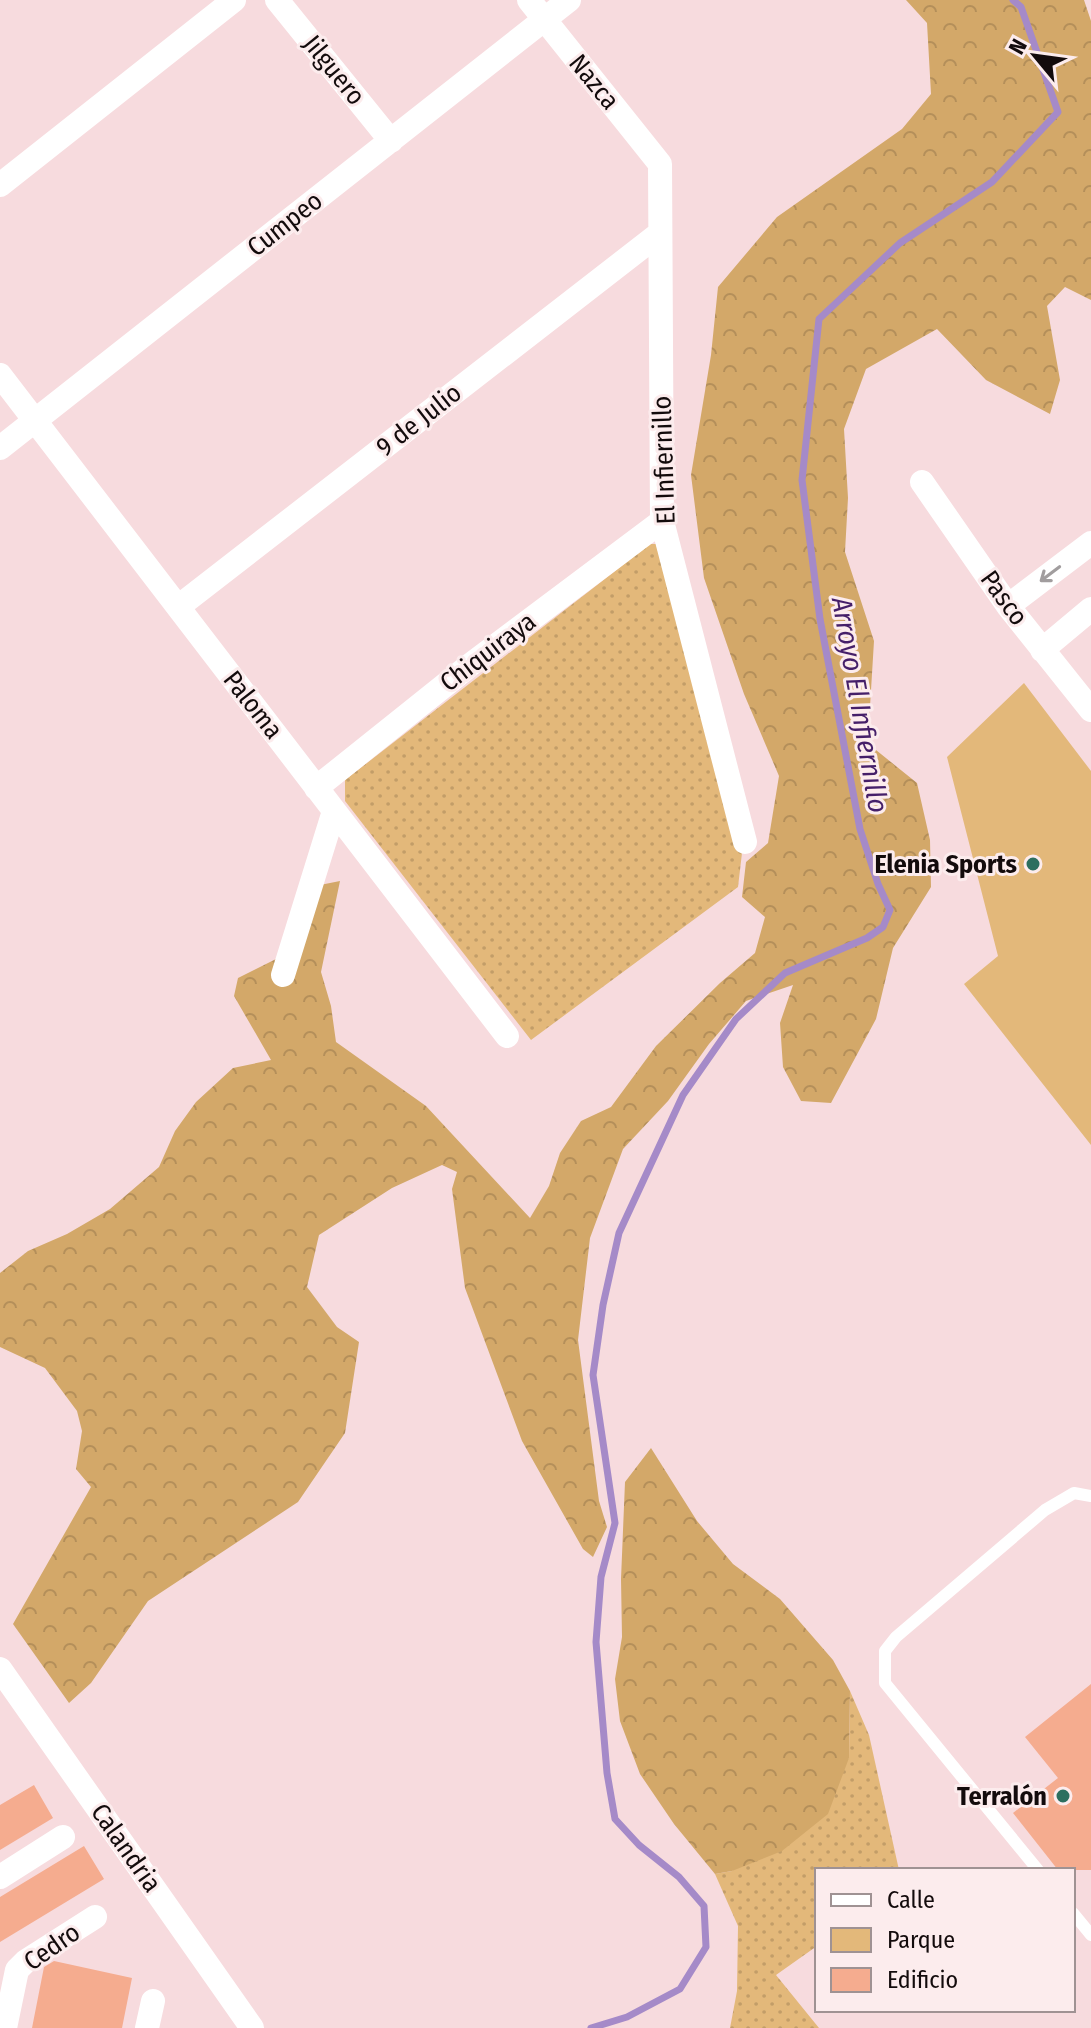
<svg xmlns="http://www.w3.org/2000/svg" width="1091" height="2028" font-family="'Fira Sans Condensed',sans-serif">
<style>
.green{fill:url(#green-dots)}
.forest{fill:url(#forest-crowns)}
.pitch{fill:#e3b87a}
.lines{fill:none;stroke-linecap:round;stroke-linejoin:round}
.stream{stroke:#a58ac8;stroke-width:7}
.building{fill:#f5ac8f}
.service{stroke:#fff;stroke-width:12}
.minor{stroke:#fff;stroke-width:24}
.oneway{stroke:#a19d9e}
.poi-dot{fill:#2d6f5f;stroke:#fceced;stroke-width:3}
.labels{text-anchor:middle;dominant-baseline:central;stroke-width:6;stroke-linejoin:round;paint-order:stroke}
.street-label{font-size:26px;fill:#130b0c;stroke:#fceced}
.poi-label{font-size:26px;font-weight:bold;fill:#130b0c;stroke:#fceced;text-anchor:end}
.water-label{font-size:28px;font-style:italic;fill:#451f69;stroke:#fceced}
</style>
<defs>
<pattern id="green-dots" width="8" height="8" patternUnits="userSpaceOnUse" patternTransform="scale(2)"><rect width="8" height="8" fill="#e3b87a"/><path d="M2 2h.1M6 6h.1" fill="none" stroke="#c29d68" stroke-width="1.8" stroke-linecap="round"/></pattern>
<pattern id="forest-crowns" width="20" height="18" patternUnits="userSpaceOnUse" patternTransform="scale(2)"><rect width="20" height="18" fill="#d3a869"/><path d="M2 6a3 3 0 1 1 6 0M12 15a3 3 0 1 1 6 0" fill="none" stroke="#b48f5a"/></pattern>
</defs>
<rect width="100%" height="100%" fill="#f7dbde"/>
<!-- green -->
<path class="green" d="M 650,544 L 656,544 L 742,853 L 738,887 L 531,1040 L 345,801 L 345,780 Z
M 850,1691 L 869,1735 L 899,1870 L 817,1870 L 817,1946 L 776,1975 L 819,2028 L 730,2028 L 737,1991 L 738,1926 L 715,1874 L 732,1871 L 849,1758 Z"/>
<!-- forest -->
<path class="forest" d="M 906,0 L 1084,0 L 1091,21 L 1091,300 L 1065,287 L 1047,306 L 1060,380 L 1050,414 L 986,380 L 937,329 L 866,369 L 844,429 L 848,498 L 845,552 L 874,641 L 869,723 L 871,746 L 917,783 L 930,840 L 931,887 L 893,948 L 876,1019 L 831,1103 L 801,1101 L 783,1067 L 780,1023 L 793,985 L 746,1001 L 709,1044 L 668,1101 L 623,1149 L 590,1238 L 578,1340 L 599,1501 L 607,1527 L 593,1557 L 583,1549 L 522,1441 L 465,1288 L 452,1189 L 457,1172 L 442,1165 L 392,1188 L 319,1235 L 307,1287 L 337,1327 L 359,1342 L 345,1433 L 298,1502 L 148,1601 L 91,1683 L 69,1703 L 13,1624 L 91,1487 L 76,1469 L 82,1431 L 77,1411 L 45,1368 L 0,1347 L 0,1273 L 28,1251 L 67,1234 L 110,1209 L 159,1167 L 175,1131 L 196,1102 L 233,1068 L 271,1060 L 234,996 L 238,978 L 284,955 L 320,885 L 340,881 L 321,972 L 331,1006 L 336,1042 L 426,1106 L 530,1218 L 549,1186 L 560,1153 L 581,1121 L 611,1107 L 656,1046 L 720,983 L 755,953 L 765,917 L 742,897 L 746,862 L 768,843 L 779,776 L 744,694 L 704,578 L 691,475 L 711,355 L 718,287 L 777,217 L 902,129 L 931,94 L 927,23 Z
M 651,1448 L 697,1521 L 733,1564 L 780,1599 L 833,1660 L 850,1691 L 849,1758 L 828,1814 L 782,1851 L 732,1871 L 715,1874 L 674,1824 L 640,1774 L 620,1721 L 615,1679 L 622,1637 L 621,1579 L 625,1482 Z"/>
<!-- pitch -->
<path class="pitch" d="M 1024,683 L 1091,771 L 1091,1145 L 964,984 L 998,956 L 947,757 Z"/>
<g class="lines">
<!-- stream -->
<path class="stream" d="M 591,2028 L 627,2017 L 680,1989 L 706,1947 L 704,1906 L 679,1877 L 639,1845 L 615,1819 L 607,1773 L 596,1642 L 601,1577 L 615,1523 L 593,1375 L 603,1305 L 619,1233 L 683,1095 L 736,1019 L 785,973 L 867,938 L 883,927 L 890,910 L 878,884 L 860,829 L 820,619 L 802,480 L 819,319 L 900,243 L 992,182 L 1058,112 L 1021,7 L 1013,0"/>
</g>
<!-- building -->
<path class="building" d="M 1091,1684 L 1091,1870 L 1058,1870 L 1013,1813 L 1058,1778 L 1025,1737 Z
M 34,1785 L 53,1818 L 0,1850 L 0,1805 Z
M 84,1846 L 104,1879 L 0,1942 L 0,1897 Z
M 54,1961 L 132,1978 L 122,2028 L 32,2028 L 44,1967 Z"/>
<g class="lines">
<!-- service -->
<path class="service" d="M 1038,1870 L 885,1683 L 885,1651 L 896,1637 L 1045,1510 L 1074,1493 L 1091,1496
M 1073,1913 L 1091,1935"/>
<!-- minor -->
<path class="minor" d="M 277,0 L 391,141
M 529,0 L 660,164 L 662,521 L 745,842
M 0,185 L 234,0
M 0,375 L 507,1036
M 0,448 L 569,0
M 922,482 L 1008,606 L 1091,710
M 1008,606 L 1091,543
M 178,607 L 660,233
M 1042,650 L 1091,609
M 316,788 L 470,665 L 662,521
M 283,975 L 334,811
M 0,1669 L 252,2028
M 0,1877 L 63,1837
M 5,2028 L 17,1970 L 26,1961 L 95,1917
M 147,2028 L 153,2001"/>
</g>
<!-- one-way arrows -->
<defs><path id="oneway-shaft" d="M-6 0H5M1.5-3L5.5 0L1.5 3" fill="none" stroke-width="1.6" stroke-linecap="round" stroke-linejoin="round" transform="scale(2)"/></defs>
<use class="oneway" href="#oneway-shaft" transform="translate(1050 574) rotate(143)"/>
<!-- markers -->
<g class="poi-dot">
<circle cx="1033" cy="864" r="8"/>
<circle cx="1063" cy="1796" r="8"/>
</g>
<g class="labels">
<!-- street labels -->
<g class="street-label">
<text transform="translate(334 70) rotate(51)">Jilguero</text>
<text transform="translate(594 82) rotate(51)">Nazca</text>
<text transform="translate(285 224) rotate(-38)">Cumpeo</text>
<text transform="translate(419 420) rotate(-38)">9 de Julio</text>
<text transform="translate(664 460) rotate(-92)">El Infiernillo</text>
<text transform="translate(1004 598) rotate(54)">Pasco</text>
<text transform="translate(488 652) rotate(-37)">Chiquiraya</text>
<text transform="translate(253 705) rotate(52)">Paloma</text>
<text transform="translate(126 1848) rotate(55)">Calandria</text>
<text transform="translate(52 1947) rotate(-35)">Cedro</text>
</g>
<!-- poi labels -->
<g class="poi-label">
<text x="1017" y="864">Elenia Sports</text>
<text x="1047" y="1796">Terralón</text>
</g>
<!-- water labels -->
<g class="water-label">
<text transform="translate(860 705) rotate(80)">Arroyo El Infiernillo</text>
</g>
</g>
<!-- legend -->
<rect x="815" y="1868" width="260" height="144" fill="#fceced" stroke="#9f9293" stroke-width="2"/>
<rect x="831" y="1894" width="40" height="12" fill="#ffffff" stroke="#9f9293" stroke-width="2"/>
<text x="887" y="1908" font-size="24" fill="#130b0c">Calle</text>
<rect x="831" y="1928" width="40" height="24" fill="#e3b87a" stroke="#9f9293" stroke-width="2"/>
<text x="887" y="1948" font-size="24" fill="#130b0c">Parque</text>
<rect x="831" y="1968" width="40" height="24" fill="#f5ac8f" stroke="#9f9293" stroke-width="2"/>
<text x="887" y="1988" font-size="24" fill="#130b0c">Edificio</text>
<!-- north arrow -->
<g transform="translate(1035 56) rotate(299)" stroke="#fceced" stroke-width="6" paint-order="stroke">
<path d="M0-6L14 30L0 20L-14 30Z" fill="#130b0c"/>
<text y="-12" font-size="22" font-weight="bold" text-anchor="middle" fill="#130b0c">N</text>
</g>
</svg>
